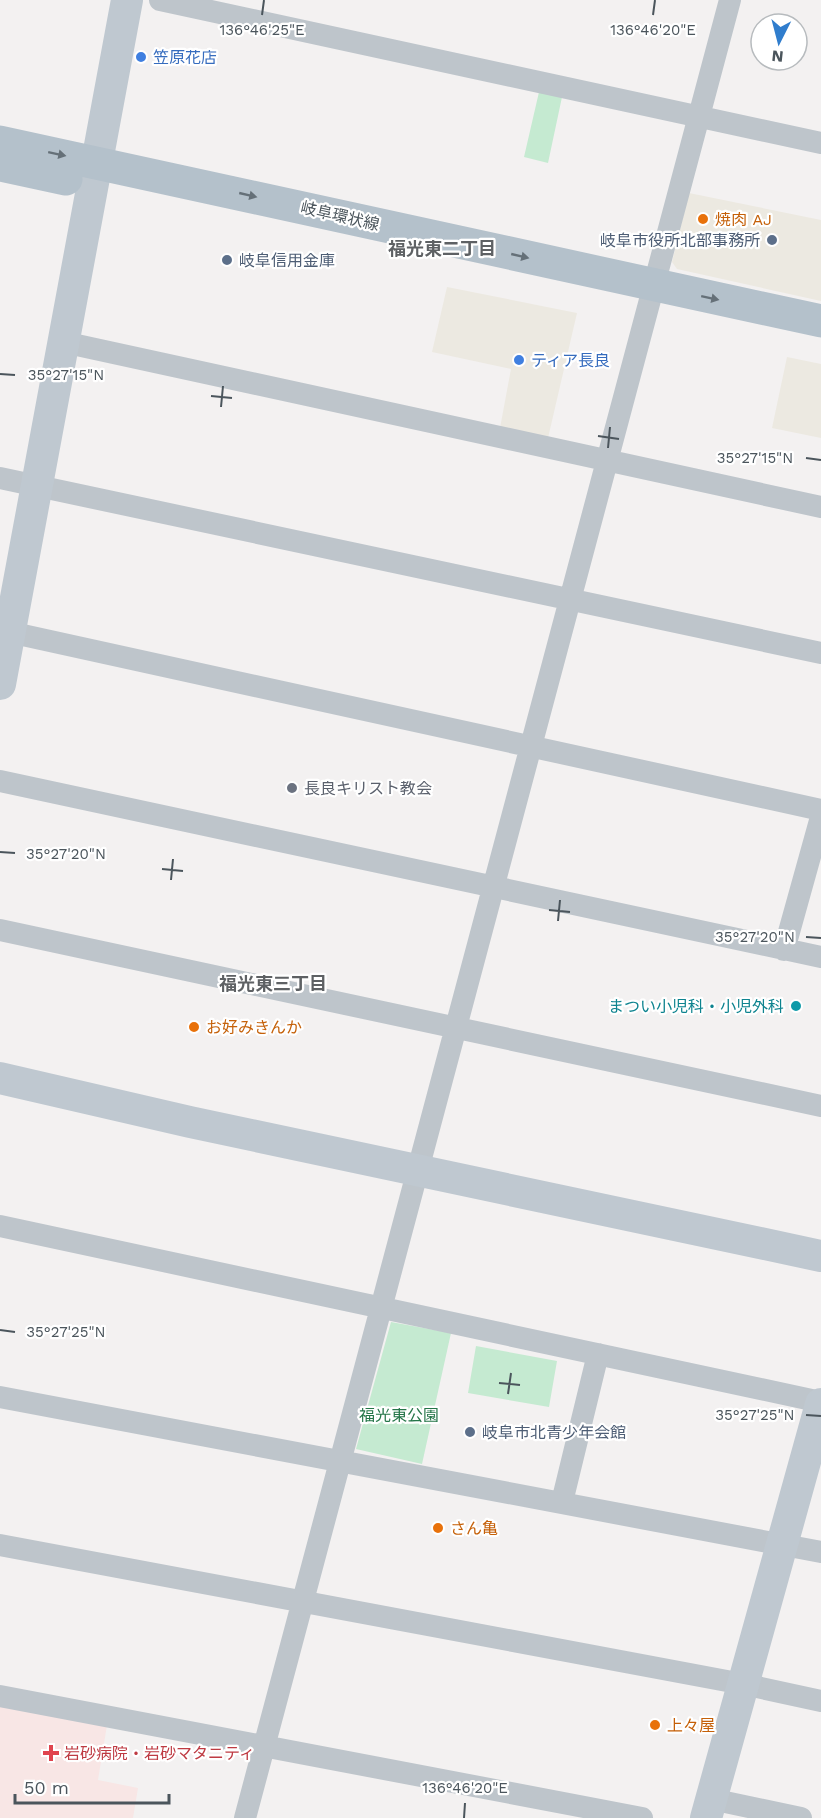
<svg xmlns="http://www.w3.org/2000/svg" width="821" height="1818" font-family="'Work Sans','Noto Sans JP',sans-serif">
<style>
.commercial{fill:#ece9e1}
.medical{fill:#f8e6e5}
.green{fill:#c5ead1}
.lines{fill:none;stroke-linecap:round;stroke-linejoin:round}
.street{stroke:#bec5cb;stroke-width:22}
.secondary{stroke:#bfc8d0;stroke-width:32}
.primary{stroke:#b4c1cb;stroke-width:33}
.oneway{fill:#657078}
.ticks{fill:none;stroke:#4b555c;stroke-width:2}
.shop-dot{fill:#3f7fe0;stroke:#fff;stroke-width:2}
.food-dot{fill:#e8710a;stroke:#fff;stroke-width:2}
.service-dot{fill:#5c6f8a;stroke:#fff;stroke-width:2}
.worship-dot{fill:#6b7280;stroke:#fff;stroke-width:2}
.culture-dot{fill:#0f9aa8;stroke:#fff;stroke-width:2}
.health-dot{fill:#e0444e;stroke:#fff;stroke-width:2}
.labels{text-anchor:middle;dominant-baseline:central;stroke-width:4.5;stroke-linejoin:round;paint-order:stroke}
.shop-label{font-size:16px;fill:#366cbe;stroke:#fff;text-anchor:start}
.street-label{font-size:16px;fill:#4b555c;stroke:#fff}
.food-label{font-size:16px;fill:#c56008;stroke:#fff;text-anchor:start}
.service-label{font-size:16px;fill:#4e5e75;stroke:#fff;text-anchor:start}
.worship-label{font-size:16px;fill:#5b616d;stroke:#fff;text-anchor:start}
.culture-label{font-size:16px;fill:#0d838f;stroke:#fff;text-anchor:end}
.park-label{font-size:16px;fill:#247548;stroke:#fff}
.health-label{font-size:16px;fill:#be3a42;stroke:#fff;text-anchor:start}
.neighbourhood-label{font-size:18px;font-weight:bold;fill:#5e6164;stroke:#fff}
.ticks-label{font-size:15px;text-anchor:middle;fill:#4b555c;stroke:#fff;stroke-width:4.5;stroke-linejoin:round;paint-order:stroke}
</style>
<rect width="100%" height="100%" fill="#f3f1f1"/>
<!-- commercial -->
<path class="commercial" d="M 689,193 L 821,220 L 821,301 L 677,269 L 672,262 Z
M 447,287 L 577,313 L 548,438 L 500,428 L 511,369 L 432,352 Z
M 787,357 L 821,364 L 821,438 L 772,428 Z"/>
<!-- medical -->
<path class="medical" d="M 0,1706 L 107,1725 L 98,1780 L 138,1788 L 133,1818 L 0,1818 Z"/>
<!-- green -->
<path class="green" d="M 539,92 L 562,97 L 548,163 L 524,157 Z
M 391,1322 L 451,1333 L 422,1464 L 356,1449 Z
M 476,1346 L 557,1361 L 549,1407 L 468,1393 Z"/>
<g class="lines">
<!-- street -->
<path class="street" d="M 160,0 L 821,143
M 63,342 L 821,507
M 0,478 L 821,653
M 9,632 L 821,810
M 0,781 L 821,957
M 0,930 L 821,1106
M 784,950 L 821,817
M 0,1226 L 821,1402
M 0,1397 L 821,1552
M 562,1502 L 598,1354
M 0,1545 L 743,1684 L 821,1701
M 0,1696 L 642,1818
M 711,1799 L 801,1818
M 245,1818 L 730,0"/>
<!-- secondary -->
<path class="secondary" d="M 0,684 L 127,0
M 0,1078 L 190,1122 L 821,1256
M 706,1818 L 821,1404"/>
<!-- primary -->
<path class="primary" d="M 0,142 L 821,321
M 0,165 L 66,179"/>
</g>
<!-- one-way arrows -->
<defs><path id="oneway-solid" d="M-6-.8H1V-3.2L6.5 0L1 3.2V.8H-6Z" transform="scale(1.5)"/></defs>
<g class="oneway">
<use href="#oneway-solid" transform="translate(57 154) rotate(12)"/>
<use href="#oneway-solid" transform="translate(248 195) rotate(13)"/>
<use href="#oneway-solid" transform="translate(520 256) rotate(13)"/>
<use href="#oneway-solid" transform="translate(710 298) rotate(12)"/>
</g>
<!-- ticks -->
<path class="ticks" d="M 262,15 L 264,0M 653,15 L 655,0M 0,374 L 15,375M 211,396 L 232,398M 221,407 L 223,386M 598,436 L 619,439M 608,448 L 610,427M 806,458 L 821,460M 0,852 L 15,853M 162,869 L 183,871M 171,880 L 173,859M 549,910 L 570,912M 558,921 L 560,900M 806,937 L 821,938M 0,1330 L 15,1332M 499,1383 L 520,1385M 508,1394 L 511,1373M 806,1415 L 821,1416M 464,1818 L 465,1803"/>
<!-- markers -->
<g class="shop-dot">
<circle cx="141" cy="57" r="6"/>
<circle cx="519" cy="360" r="6"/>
</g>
<g class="food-dot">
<circle cx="703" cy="219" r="6"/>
<circle cx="194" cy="1027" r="6"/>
<circle cx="438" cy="1528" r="6"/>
<circle cx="655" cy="1725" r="6"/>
</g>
<g class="service-dot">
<circle cx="772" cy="240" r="6"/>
<circle cx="227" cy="260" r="6"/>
<circle cx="470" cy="1432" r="6"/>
</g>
<circle class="worship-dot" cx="292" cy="788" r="6"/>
<circle class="culture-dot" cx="796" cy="1006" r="6"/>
<path class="health-dot" d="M48 1744h6v6h6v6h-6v6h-6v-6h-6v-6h6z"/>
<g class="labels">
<!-- shop labels -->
<g class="shop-label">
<text x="153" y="57">笠原花店</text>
<text x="531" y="360">ティア長良</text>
</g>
<!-- street labels -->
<g class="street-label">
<text transform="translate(340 216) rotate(13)">岐阜環状線</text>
</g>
<!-- food labels -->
<g class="food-label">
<text x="715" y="219">焼肉 AJ</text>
<text x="206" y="1027">お好みきんか</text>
<text x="450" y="1528">さん亀</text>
<text x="667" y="1725">上々屋</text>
</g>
<!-- service labels -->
<g class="service-label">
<text x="760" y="240" text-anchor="end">岐阜市役所北部事務所</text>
<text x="239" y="260">岐阜信用金庫</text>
<text x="482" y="1432">岐阜市北青少年会館</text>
</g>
<!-- worship labels -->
<g class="worship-label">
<text x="304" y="788">長良キリスト教会</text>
</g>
<!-- culture labels -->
<g class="culture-label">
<text x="784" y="1006">まつい小児科・小児外科</text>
</g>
<!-- park labels -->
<g class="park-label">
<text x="399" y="1415">福光東公園</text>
</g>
<!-- health labels -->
<g class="health-label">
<text x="64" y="1753">岩砂病院・岩砂マタニティ</text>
</g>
<!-- neighbourhood labels -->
<g class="neighbourhood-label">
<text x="442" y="248">福光東二丁目</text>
<text x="273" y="983">福光東三丁目</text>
</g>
</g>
<g class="ticks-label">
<text x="262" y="35">136°46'25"E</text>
<text x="653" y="35">136°46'20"E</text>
<text x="66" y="380">35°27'15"N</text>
<text x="755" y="463">35°27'15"N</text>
<text x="66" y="859">35°27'20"N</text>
<text x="755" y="942">35°27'20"N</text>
<text x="66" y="1337">35°27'25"N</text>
<text x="755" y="1420">35°27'25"N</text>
<text x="465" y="1793">136°46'20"E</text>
</g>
<!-- north arrow -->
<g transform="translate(779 42) rotate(186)"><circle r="28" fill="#ffffff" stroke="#b7bbbe" stroke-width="1.5"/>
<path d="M0-4.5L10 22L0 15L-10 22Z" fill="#307dcd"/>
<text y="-9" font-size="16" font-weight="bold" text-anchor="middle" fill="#4b555c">N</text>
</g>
<!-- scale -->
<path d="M15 1794v9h154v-9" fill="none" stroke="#4b555c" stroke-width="3"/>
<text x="24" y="1794" font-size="18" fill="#4b555c" stroke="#ffffff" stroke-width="4.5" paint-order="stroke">50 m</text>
</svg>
